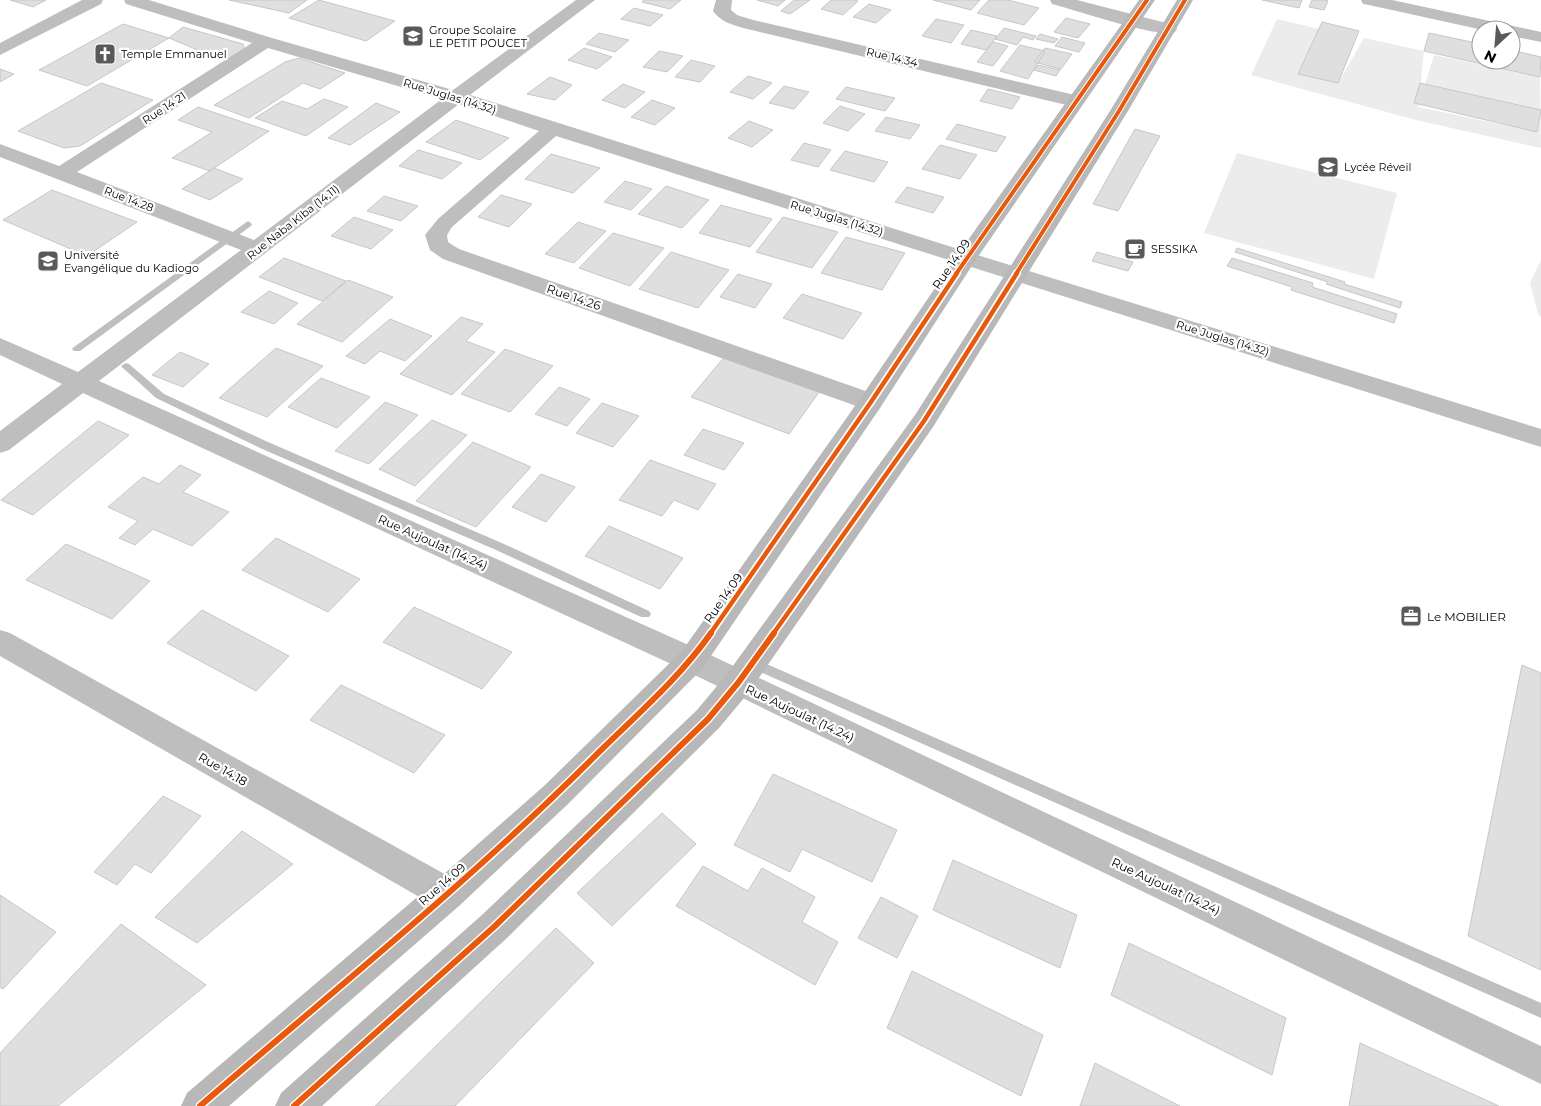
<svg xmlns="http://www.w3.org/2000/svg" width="1541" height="1106" font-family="Montserrat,sans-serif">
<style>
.green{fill:#ececec}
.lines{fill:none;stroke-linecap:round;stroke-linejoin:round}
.stream{fill:#bfbfbf;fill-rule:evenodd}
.building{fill:#dfdfdf;stroke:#c7c7c7}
.street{fill:#bebebe;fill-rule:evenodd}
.secondary{fill:#b8b8b8;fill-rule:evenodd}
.cycleway-far2-casing{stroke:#fff;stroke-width:6}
.cycleway-far1-casing{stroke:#fff;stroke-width:8}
.cycleway-casing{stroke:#fff;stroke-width:9}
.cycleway-far2{stroke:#e8590c;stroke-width:4}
.cycleway-far1{stroke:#e8590c;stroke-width:4.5}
.cycleway{stroke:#e8590c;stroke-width:6}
.labels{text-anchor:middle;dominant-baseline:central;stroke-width:4.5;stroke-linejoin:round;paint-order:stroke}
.far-poi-label{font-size:11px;fill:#000;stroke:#fff;text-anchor:start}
.far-street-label{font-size:11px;fill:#000;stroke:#fff}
.street-label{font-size:12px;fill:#000;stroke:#fff}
.poi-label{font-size:12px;fill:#000;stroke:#fff;text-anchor:start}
</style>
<rect width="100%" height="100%" fill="#fff"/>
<!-- green -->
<path class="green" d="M 1277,19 L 1319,29 L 1299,74 L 1338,83 L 1364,38 L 1424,51 L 1418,110 L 1419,107 L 1537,132 L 1541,110 L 1425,84 L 1434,55 L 1540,77 L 1541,148 L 1416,120 L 1251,75 Z
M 1237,153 L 1397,193 L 1374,279 L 1204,233 Z
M 1541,260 L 1541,317 L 1538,314 L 1530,283 Z"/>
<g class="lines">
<!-- stream -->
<path class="stream" d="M 248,221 L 252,224 L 251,226 L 80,351 L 74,351 L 72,349 L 74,347 Z
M 126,363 L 129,364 L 164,394 L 268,442 L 504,544 L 649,611 L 651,614 L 649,617 L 641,617 L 496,550 L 260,448 L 156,398 L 123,368 L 121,366 Z
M 760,661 L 1541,1003 L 1541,1018 L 756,670 L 754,666 L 756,662 Z"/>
</g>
<!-- building -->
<path class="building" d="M 10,0 L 46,0 L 33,7 Z
M 229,0 L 307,0 L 289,13 Z
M 319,0 L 395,21 L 366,41 L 289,18 Z
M 644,0 L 681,0 L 670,9 L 642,2 Z
M 757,0 L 785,0 L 778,6 Z
M 794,0 L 810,0 L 790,14 L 781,11 Z
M 831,0 L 854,0 L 858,1 L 843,15 L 821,9 Z
M 933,0 L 980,0 L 971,10 Z
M 989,0 L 1008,0 L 1039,8 L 1024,25 L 977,13 Z
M 1262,0 L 1302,0 L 1299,8 Z
M 1312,0 L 1325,0 L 1328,1 L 1324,10 L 1309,7 Z
M 869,4 L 891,10 L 876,23 L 853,17 Z
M 634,8 L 663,15 L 650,26 L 621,19 Z
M 1066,18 L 1090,24 L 1078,38 L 1054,32 Z
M 936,19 L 964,25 L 951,43 L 922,36 Z
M 1322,22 L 1359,31 L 1338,83 L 1298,74 Z
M 123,24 L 169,38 L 87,86 L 39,70 Z
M 183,27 L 243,44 L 245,50 L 229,61 L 207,54 L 169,38 Z
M 1004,28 L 1036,36 L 1033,40 L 1023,37 L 1017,45 L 995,39 Z
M 971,30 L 997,36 L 986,50 L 961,44 Z
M 599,33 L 629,40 L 615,52 L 586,44 Z
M 1429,33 L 1481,44 L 1481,60 L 1511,60 L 1511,50 L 1541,57 L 1540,77 L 1424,51 Z
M 1040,34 L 1058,39 L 1054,43 L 1036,39 Z
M 1062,37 L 1085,43 L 1079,52 L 1055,46 Z
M 993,42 L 1008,46 L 993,66 L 977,62 Z
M 1020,45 L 1045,51 L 1028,79 L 1000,71 Z
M 584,48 L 612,57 L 597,69 L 568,60 Z
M 1045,48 L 1072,54 L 1061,69 L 1034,62 Z
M 659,51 L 683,56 L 667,72 L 643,67 Z
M 299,58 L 345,73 L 320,89 L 303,83 L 249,118 L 214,105 L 285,62 Z
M 691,60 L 715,66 L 700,82 L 675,77 Z
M 1038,65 L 1060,70 L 1056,76 L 1034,70 Z
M 0,69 L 14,74 L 0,82 Z
M 748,76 L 772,83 L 753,99 L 730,92 Z
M 550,77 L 572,85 L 555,100 L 527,94 Z
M 101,83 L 153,100 L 80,146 L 64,148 L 18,131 Z
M 1420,83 L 1541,110 L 1537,132 L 1414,103 Z
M 623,84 L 645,92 L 625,108 L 602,100 Z
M 784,86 L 809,92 L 794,109 L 769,103 Z
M 846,87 L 895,98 L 885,111 L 836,99 Z
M 988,89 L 1020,97 L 1012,109 L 980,101 Z
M 324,99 L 348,107 L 306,136 L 255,118 L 282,101 L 307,109 Z
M 652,100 L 675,108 L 655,125 L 631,117 Z
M 376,103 L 400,112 L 350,145 L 328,138 Z
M 840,106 L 865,114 L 848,131 L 823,123 Z
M 198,107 L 269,131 L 210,171 L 172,158 L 212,132 L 178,120 Z
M 886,117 L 920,125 L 910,139 L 875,131 Z
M 456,120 L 509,138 L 480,160 L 426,142 Z
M 749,121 L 773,130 L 752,147 L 728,138 Z
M 957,124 L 1006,137 L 996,152 L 946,139 Z
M 1135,129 L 1160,136 L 1118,211 L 1093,204 Z
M 804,143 L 831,150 L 818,167 L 791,160 Z
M 940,145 L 977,155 L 960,179 L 922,169 Z
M 418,150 L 462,163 L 442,179 L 399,166 Z
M 845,151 L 888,162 L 874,182 L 830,170 Z
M 551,154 L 600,168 L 573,193 L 525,179 Z
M 214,168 L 243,179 L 210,200 L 182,189 Z
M 625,181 L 652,189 L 631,210 L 604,202 Z
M 666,186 L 709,200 L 682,228 L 638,214 Z
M 907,187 L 944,197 L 933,213 L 895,202 Z
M 52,190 L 137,222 L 87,256 L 3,220 Z
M 501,195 L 532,204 L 509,227 L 478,217 Z
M 384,196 L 418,206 L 401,221 L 367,211 Z
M 721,205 L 772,219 L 750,247 L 699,233 Z
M 354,217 L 393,230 L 371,249 L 331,236 Z
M 783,217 L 838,232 L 812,268 L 756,252 Z
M 578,222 L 606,231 L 574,263 L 545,254 Z
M 613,233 L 664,248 L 630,286 L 579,268 Z
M 846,237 L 905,253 L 882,290 L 821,273 Z
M 1237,248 L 1345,282 L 1344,284 L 1402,302 L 1400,308 L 1326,284 L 1328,282 L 1235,252 Z
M 671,252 L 729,270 L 698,308 L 639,289 Z
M 1097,252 L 1133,262 L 1128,271 L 1092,261 Z
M 284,258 L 346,281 L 322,301 L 259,277 Z
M 1232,258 L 1313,283 L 1312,287 L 1397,314 L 1394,323 L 1291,290 L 1292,287 L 1227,266 Z
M 738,274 L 772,284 L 755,308 L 720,297 Z
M 348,280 L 393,297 L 342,342 L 297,324 Z
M 269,291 L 298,303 L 274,324 L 241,312 Z
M 802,294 L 862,313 L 843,339 L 783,318 Z
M 461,317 L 483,324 L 466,341 L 495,352 L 452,395 L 400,374 Z
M 390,319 L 432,336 L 405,361 L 380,351 L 365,364 L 346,356 Z
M 276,348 L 323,366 L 267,417 L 219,398 Z
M 505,349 L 553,366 L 510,412 L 461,394 Z
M 180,352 L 209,364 L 183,387 L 152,375 Z
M 725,356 L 820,391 L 789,434 L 691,397 Z
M 321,378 L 370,397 L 337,428 L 288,407 Z
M 559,387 L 590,399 L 567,426 L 535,414 Z
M 385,402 L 418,415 L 369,464 L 335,451 Z
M 602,403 L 639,416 L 613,447 L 576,433 Z
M 432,420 L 467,435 L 415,486 L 379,469 Z
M 98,421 L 129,435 L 33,515 L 1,500 Z
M 703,429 L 744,443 L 724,470 L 684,455 Z
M 473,442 L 531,467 L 476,527 L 416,501 Z
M 650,460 L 716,484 L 698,510 L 674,500 L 662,516 L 619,500 Z
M 180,465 L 201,475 L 183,492 L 229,512 L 192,546 L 153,529 L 135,545 L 119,538 L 138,521 L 108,507 L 143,477 L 159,484 Z
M 541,474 L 575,487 L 546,522 L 512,507 Z
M 609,526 L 683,558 L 660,589 L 585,556 Z
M 276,538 L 360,579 L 328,612 L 242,570 Z
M 66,544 L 150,581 L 112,619 L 26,580 Z
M 414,607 L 512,652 L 482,689 L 383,642 Z
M 202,610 L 289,656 L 256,691 L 167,643 Z
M 1522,665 L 1541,673 L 1541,970 L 1468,936 Z
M 341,685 L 445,735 L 414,773 L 310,720 Z
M 773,774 L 897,830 L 872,882 L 802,849 L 790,872 L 734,845 Z
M 163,796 L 201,816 L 151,873 L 135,864 L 117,885 L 94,872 Z
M 662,813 L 696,844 L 612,926 L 577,893 Z
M 242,831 L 293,864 L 197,943 L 155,917 Z
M 953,860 L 1077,915 L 1060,968 L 933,910 Z
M 703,866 L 748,891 L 762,868 L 815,897 L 802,922 L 838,942 L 815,985 L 676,906 Z
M 0,895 L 56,932 L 3,989 L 0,987 Z
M 881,897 L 918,916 L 897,958 L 858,938 Z
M 121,924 L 206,985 L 58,1106 L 0,1106 L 0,1053 Z
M 556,928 L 594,963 L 455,1106 L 375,1106 Z
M 1129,943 L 1286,1018 L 1272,1075 L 1111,995 Z
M 912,971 L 1043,1035 L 1021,1096 L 887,1028 Z
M 1360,1043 L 1499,1106 L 1349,1106 Z
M 1095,1063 L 1180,1106 L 1080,1106 Z"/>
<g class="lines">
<!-- street -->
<path class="street" d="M 82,0 L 103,0 L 101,4 L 0,55 L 0,43 Z
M 124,0 L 149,0 L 272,38 L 453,90 L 576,0 L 595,0 L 470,95 L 974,254 L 1541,429 L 1541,447 L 556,136 L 452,227 L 447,235 L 448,242 L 459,249 L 880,396 L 883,402 L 880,408 L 871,411 L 862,408 L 443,259 L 430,250 L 425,235 L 438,219 L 539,131 L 459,104 L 99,381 L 702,651 L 1541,1046 L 1541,1084 L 682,669 L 83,393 L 9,450 L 0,453 L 0,431 L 62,384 L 0,355 L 0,338 L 78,372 L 241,250 L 0,157 L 0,144 L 59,166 L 252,43 L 126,4 ZM 268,48 L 442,99 L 254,240 L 77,172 Z
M 716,0 L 732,0 L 731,10 L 737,15 L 753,20 L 1075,95 L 1082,97 L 1084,101 L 1082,105 L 1075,107 L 743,28 C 731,24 721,22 713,11 Z
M 1050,0 L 1077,0 L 1174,25 L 1177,29 L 1174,33 C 1155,37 1075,10 1052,4 Z
M 1361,0 L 1392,0 L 1541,32 L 1541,42 L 1511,36 L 1511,30 L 1483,30 L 1369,5 L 1363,4 Z
M 0,630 L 10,633 L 459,882 L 464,894 L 459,906 L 447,910 L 435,906 L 0,656 Z"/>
<!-- secondary -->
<path class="secondary" d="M 1139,0 L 1155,0 L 975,261 L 880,408 L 702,669 L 567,805 L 459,906 L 229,1106 L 181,1106 L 187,1093 L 435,882 L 545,785 L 682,651 L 862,396 L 958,254 Z
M 1177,0 L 1193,0 L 1128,111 L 933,427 L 749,692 L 719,728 L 507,938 L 322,1106 L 275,1106 L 281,1093 L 483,914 L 697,710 L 727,674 L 915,415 L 1110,111 Z"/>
<!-- cycleway-far2 casing -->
<g class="cycleway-far2-casing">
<path id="cycleway-far2" d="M 956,274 L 1147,0
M 1016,274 L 1119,111 L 1185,0"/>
</g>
<!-- cycleway-far1 casing -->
<g class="cycleway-far1-casing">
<path id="cycleway-far1" d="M 710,634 L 871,402 L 957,273
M 773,634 L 924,421 L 1017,273"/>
</g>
<!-- cycleway casing -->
<g class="cycleway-casing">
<path id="cycleway" d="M 200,1106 C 332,992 469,882 592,759 C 633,718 678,680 711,633
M 294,1106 L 495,926 L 708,719 L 738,683 L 774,633"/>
</g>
<!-- cycleway-far2 -->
<use href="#cycleway-far2" class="cycleway-far2"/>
<!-- cycleway-far1 -->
<use href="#cycleway-far1" class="cycleway-far1"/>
<!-- cycleway -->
<use href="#cycleway" class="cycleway"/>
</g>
<!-- icons -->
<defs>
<g id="school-square" transform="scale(1.125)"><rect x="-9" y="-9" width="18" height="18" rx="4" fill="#595959" stroke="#fff"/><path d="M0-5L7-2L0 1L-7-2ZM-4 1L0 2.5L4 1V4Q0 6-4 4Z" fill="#fff"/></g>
<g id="church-square" transform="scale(1.125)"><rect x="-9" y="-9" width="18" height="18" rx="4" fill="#595959" stroke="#fff"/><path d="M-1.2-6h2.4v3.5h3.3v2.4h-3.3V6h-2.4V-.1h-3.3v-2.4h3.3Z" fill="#fff"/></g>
<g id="cafe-square" transform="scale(1.125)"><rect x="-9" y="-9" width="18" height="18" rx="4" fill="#595959" stroke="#fff"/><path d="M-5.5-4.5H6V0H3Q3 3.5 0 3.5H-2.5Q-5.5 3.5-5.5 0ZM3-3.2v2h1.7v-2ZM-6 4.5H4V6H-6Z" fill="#fff"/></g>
<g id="university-square" transform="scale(1.125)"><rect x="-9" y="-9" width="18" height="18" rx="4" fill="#595959" stroke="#fff"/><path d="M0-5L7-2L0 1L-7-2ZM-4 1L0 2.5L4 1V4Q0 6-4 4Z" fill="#fff"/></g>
<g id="office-square" transform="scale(1.125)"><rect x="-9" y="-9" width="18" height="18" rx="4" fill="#595959" stroke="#fff"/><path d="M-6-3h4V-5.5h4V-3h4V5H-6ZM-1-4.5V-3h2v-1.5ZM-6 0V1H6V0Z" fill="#fff"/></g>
</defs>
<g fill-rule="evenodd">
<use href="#school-square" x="413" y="36"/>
<use href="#church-square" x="105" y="54"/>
<use href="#school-square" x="1328" y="167"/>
<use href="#cafe-square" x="1135" y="249"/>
<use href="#university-square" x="48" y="261"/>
<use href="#office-square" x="1411" y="616"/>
</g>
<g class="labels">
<!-- far-poi labels -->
<g class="far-poi-label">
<text x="429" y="30">Groupe Scolaire<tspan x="429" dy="13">LE PETIT POUCET</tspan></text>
<text x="121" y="54">Temple Emmanuel</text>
<text x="1344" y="167">Lycée Réveil</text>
<text x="1151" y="249">SESSIKA</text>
<text x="64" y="255">Université<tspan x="64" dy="13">Evangélique du Kadiogo</tspan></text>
</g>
<!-- far-street labels -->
<g class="far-street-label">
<text transform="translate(892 57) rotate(13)">Rue 14.34</text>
<text transform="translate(450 96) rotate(17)">Rue Juglas (14.32)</text>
<text transform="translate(164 108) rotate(-33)">Rue 14 21</text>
<text transform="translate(129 199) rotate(21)">Rue 14.28</text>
<text transform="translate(837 218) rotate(17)">Rue Juglas (14.32)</text>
<text transform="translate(293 222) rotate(-38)">Rue Naba Kiba (14.11)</text>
<text transform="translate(1223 338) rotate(17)">Rue Juglas (14.32)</text>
</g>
<!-- street labels -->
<g class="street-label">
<text transform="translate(951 264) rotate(-56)">Rue 14.09</text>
<text transform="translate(574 297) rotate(19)">Rue 14.26</text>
<text transform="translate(433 542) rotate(24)">Rue Aujoulat (14.24)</text>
<text transform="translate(723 598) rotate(-55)">Rue 14.09</text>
<text transform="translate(800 713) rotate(25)">Rue Aujoulat (14.24)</text>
<text transform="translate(223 769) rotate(30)">Rue 14.18</text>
<text transform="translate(442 884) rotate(-41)">Rue 14.09</text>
<text transform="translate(1166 886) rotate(25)">Rue Aujoulat (14.24)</text>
</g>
<!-- poi labels -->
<g class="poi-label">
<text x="1427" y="616">Le MOBILIER</text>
</g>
</g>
<!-- north arrow -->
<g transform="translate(1496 45) rotate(206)"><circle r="24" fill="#ffffff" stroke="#999999"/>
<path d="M0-4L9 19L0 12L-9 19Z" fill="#595959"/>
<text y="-8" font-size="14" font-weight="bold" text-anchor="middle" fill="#000000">N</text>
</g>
</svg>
